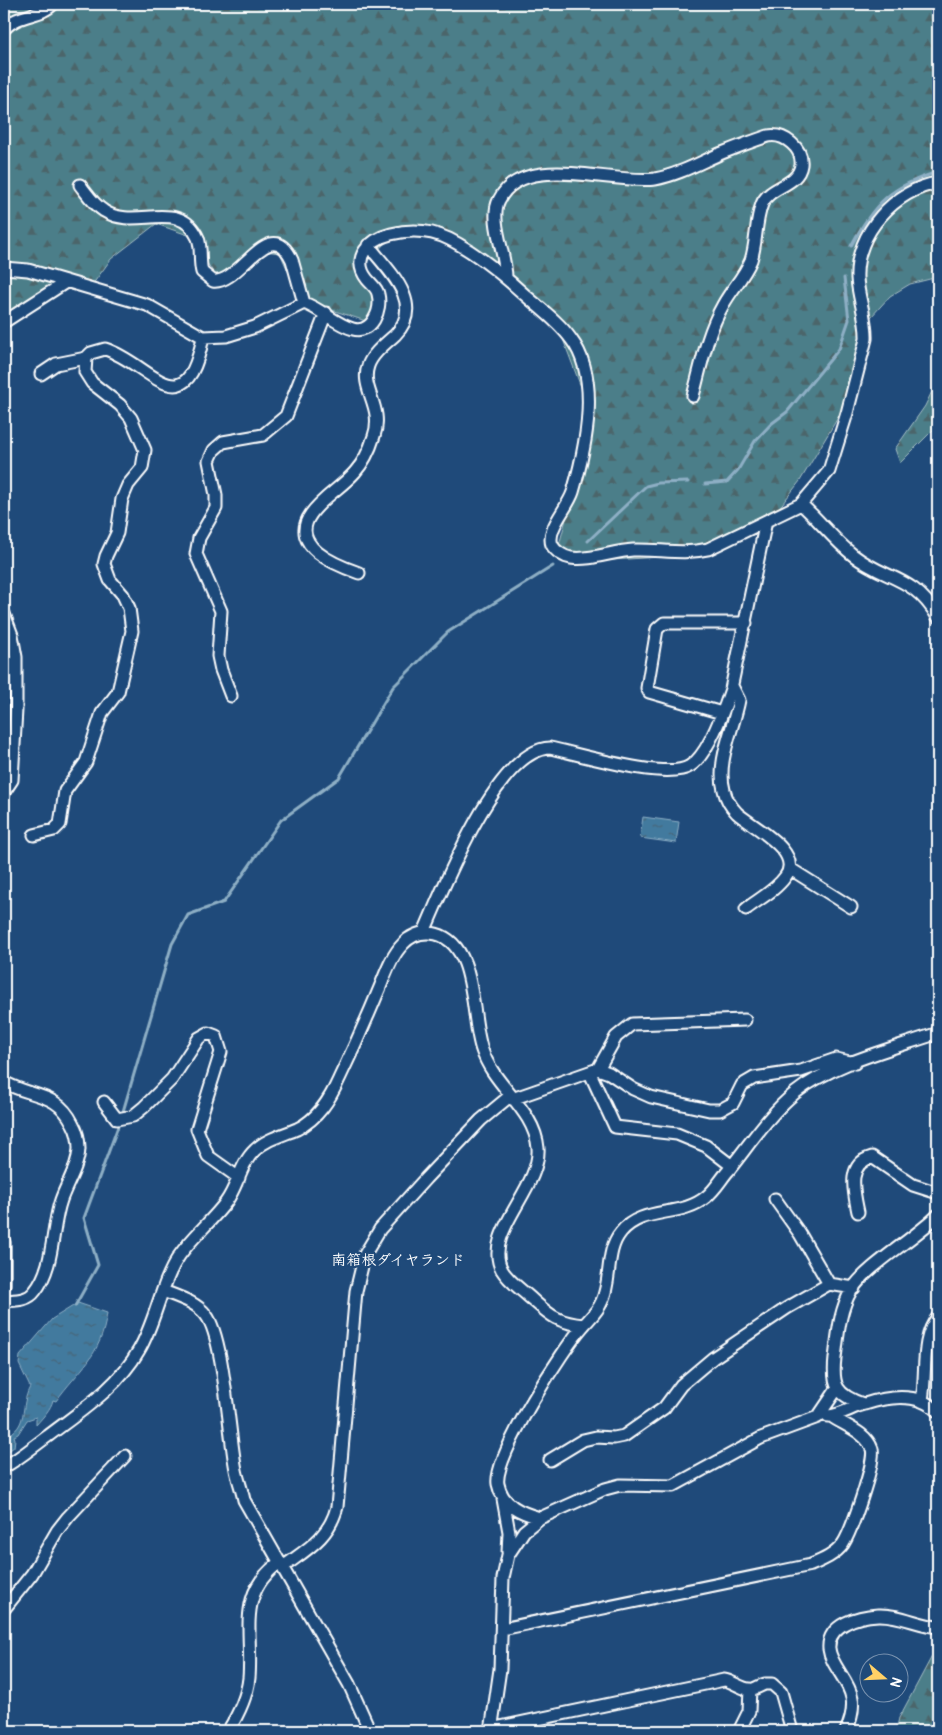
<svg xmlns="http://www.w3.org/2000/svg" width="942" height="1735" font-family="Pangolin,'Klee One',sans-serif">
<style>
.forest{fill:url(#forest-firs);stroke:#a6bec4}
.water{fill:url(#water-ripples);stroke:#8eafc5}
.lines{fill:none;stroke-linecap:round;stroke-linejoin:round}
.stream{stroke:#8eafc5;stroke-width:3}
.minor-casing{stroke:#fff;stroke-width:15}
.minor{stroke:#1f4a7a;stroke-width:11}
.labels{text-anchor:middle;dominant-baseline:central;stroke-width:4.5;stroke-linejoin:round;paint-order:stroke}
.neighbourhood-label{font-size:15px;font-weight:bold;fill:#fff;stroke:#1f4a7a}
</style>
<defs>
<pattern id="forest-firs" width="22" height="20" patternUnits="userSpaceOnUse" patternTransform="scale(1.25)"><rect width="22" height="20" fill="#4c7e89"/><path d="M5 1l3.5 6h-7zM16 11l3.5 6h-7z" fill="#4c656a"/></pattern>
<pattern id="water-ripples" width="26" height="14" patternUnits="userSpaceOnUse" patternTransform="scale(1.25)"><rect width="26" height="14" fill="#427a9e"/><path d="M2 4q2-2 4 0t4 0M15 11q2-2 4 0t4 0" fill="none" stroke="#476375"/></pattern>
</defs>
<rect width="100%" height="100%" fill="#1f4a7a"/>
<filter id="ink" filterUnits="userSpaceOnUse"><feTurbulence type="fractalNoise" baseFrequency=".02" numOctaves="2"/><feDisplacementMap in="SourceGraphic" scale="10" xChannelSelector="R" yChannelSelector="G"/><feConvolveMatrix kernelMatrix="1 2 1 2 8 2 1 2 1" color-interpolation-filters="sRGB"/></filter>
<g filter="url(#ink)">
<!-- forest -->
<path class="forest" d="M 4,4 L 938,4 L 938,277 L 910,284 L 890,296 L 862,327 L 852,394 L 800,481 L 779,508 L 693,555 L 579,562 L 559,545 L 593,419 L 552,310 L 507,286 L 451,237 L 424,232 L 387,241 L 361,268 L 379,301 L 372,323 L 301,300 L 280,253 L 257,250 L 220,282 L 188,235 L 156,224 L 111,259 L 90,288 L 66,282 L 4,317 Z
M 938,379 L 938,425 L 900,463 L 895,449 L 925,406 Z
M 938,1645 L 938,1731 L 896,1731 L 899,1718 Z"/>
<!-- water -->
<path class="water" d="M 643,817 L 679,822 L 676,843 L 640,838 Z
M 78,1303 L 107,1313 C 101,1357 79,1369 56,1401 L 53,1400 C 51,1409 43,1417 36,1425 L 36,1417 L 27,1420 L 18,1434 L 14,1436 L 15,1439 L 14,1447 L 4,1454 L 4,1437 C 30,1427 19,1407 30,1387 L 19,1364 L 20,1356 L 52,1319 Z"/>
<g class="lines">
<!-- stream -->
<path class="stream" d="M 851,246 C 874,203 891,186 938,172
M 705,484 L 727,482 L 738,470 L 755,441 L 771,424 L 787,412 L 839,349 L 849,320 L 844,278
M 588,541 L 646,486 L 658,483 L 688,482
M 122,1115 L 172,944 L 188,915 L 224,902 L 281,820 L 339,778 L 393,687 L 448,632 L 553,566
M 75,1306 L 98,1265 L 84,1218 L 120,1121"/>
<!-- minor casing -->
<g class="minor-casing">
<path id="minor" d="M 4,29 C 18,13 41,17 53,4
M 80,185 C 87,194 94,205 104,211 C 135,231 180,197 198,238 C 202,249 199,261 202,272 L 213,281 C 240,285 270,212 292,260 L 304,303
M 4,268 L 28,270 L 147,305 L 203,337 L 226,336 L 255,327 L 304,303 C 321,309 337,325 353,329 C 372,334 382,310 378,294 C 377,288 371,284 367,279 C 350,257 371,239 391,234 C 411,229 430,230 449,239 C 477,253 502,274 525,295 C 541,309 559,322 571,339 C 601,378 586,447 573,492 C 568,508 546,529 552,545 C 555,551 564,557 571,558 C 591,561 613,551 633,550 C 659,549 683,555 708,549 L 801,504 L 829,471 L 847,413 L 866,339 C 867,318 858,298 857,278 C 855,233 896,189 938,183
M 506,277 C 506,255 489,219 499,200 C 523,151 611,185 655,179 C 678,175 701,162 722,153 C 737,147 753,141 768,136 C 784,133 803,148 801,165 C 798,186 769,186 762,204 C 755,222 757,242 751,260 C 744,277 731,290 723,305 C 707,333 701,366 693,396
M 4,322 L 66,282
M 41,374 L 56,364 L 86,358
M 801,504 C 819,520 834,540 853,555 C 886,581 912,574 938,617
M 359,573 C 336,565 288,546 311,514 C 322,498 342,487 355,472 C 364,462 370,449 374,436 C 384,407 360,389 368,366 C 372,354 385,344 395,335 C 426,304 388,270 368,245
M 4,614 L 12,635 L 16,657 L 16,710 L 12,780 L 4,792
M 732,686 L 739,700 C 734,728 716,761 724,790 C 726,799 731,807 737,813 C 751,826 805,852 785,877 C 776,890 759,899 746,909
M 231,696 L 221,670 L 218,656 L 221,611 L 196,554 L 199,538 L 216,508 L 216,495 L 209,461 L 214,450 L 223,442 L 263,435 L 286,416 L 326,313
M 722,713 L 649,692 L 647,688 L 657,629 L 664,623 L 746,623
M 34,835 L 54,830 L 60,824 L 65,791 L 86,762 L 102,713 L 118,692 L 132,631 L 129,608 L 123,595 L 110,580 L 104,564 L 106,556 L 117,533 L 122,499 L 128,485 L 142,468 L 145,450 L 131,418 L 120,405 L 92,383 L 85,372 L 86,358 L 91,353 L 105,349 C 150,363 185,429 203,337
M 789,868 L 851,907
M 424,932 C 443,889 497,749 550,748 C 579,754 667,781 690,766 C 708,755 724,710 731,689 L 766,521
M 598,1069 L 609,1073 L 633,1089 L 651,1097 L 709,1110 L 720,1110 L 733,1103 L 742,1085 L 754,1078 L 801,1071 L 836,1059 L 855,1063
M 590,1073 L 615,1127 L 677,1134 L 706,1146 L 732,1166
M 4,1082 C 31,1098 57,1091 73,1124 C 77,1131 79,1141 79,1149 C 78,1167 67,1183 61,1200 C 51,1228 55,1266 35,1291 C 28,1301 15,1300 4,1301
M 512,1099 L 598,1069 L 616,1037 L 632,1024 L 745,1020
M 104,1102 L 117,1119 L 133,1116 L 144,1107 L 172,1079 L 199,1038 L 208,1033 L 216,1036 L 221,1052 L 197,1129 L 208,1156 L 239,1178
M 775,1199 L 800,1234 L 829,1284
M 858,1212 C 854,1192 846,1164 872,1157 L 913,1185 L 938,1193
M 4,1242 L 4,1285
M 163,1291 C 178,1297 196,1302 206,1315 C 224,1337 229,1437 236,1470 C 238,1480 242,1490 244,1500 L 349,1684 L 370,1731
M 922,1400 C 927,1374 920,1338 938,1317
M 863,1404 C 836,1395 832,1385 835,1358 C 838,1336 839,1311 851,1291 C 866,1266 916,1238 938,1215
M 828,1416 C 842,1415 852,1407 865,1404 C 890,1396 919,1392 938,1412
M 550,1460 L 583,1440 L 596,1437 L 614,1438 L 624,1436 L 664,1408 L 681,1385 L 713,1358 L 787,1308 L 829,1284 L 854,1288
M 4,1467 C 19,1459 34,1446 48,1436 C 82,1410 118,1387 139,1350 C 156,1321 160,1285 179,1256 C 192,1237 212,1221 226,1202 C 238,1186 240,1164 255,1150 C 266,1139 283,1135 297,1129 C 318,1119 330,1099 339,1079 C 353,1050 366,1021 378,992 C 385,976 391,956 403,944 C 412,934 423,931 436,934 C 478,945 470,1016 482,1050 C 493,1085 535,1110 538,1148 C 541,1188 482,1234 502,1270 C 508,1280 519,1288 527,1295 C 548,1313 555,1323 584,1325 C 591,1317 598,1311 602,1301 C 612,1280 605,1251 621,1232 C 642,1206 681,1218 706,1197 C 715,1190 721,1179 728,1171 C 749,1145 769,1114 795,1093 C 833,1063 892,1049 938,1033
M 503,1499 L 509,1532 L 508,1552
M 540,1518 C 521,1513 502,1505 498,1484 C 493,1457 564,1347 584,1325
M 283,1567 C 307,1549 329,1538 337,1507 L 356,1291 L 365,1254 L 380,1229 L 426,1178 L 481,1120 L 510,1096
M 4,1609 L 32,1574 L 57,1531 L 68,1517 L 125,1456
M 502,1629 L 811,1565 C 823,1560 835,1555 843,1544 C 851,1532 876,1462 872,1449 C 866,1432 845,1426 831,1416
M 491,1729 L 724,1680 C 733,1681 744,1691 753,1689 C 757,1688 761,1685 765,1684 L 772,1684 L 781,1692 L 792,1731
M 228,1731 C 238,1715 247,1697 249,1678 C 253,1631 236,1594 280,1562
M 491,1731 L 500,1669 L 503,1578 L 508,1555 L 524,1531 L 540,1518 L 605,1489 L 620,1485 L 673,1486 L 761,1438 L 818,1417 L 837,1389
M 739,1731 L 749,1711 L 750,1689
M 846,1731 C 851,1720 854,1710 852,1698 C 849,1680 831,1666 829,1649 C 827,1624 859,1616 878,1615 C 899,1614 918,1625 938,1627"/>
</g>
<!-- minor -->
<use href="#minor" class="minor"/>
</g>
</g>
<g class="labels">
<!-- neighbourhood labels -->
<g class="neighbourhood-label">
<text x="398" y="1260">南箱根ダイヤランド</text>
</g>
</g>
<!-- margin -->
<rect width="942" height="1735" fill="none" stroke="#1f4a7a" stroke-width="20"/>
<rect x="10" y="10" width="922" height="1715" fill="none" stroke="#fff" stroke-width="2" filter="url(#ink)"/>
<!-- north arrow -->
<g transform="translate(884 1678) rotate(109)"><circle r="24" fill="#1f4a7a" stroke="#7992af"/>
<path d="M0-4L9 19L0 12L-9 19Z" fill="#ffd166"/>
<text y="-8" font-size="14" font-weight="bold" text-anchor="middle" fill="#ffffff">N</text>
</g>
</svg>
